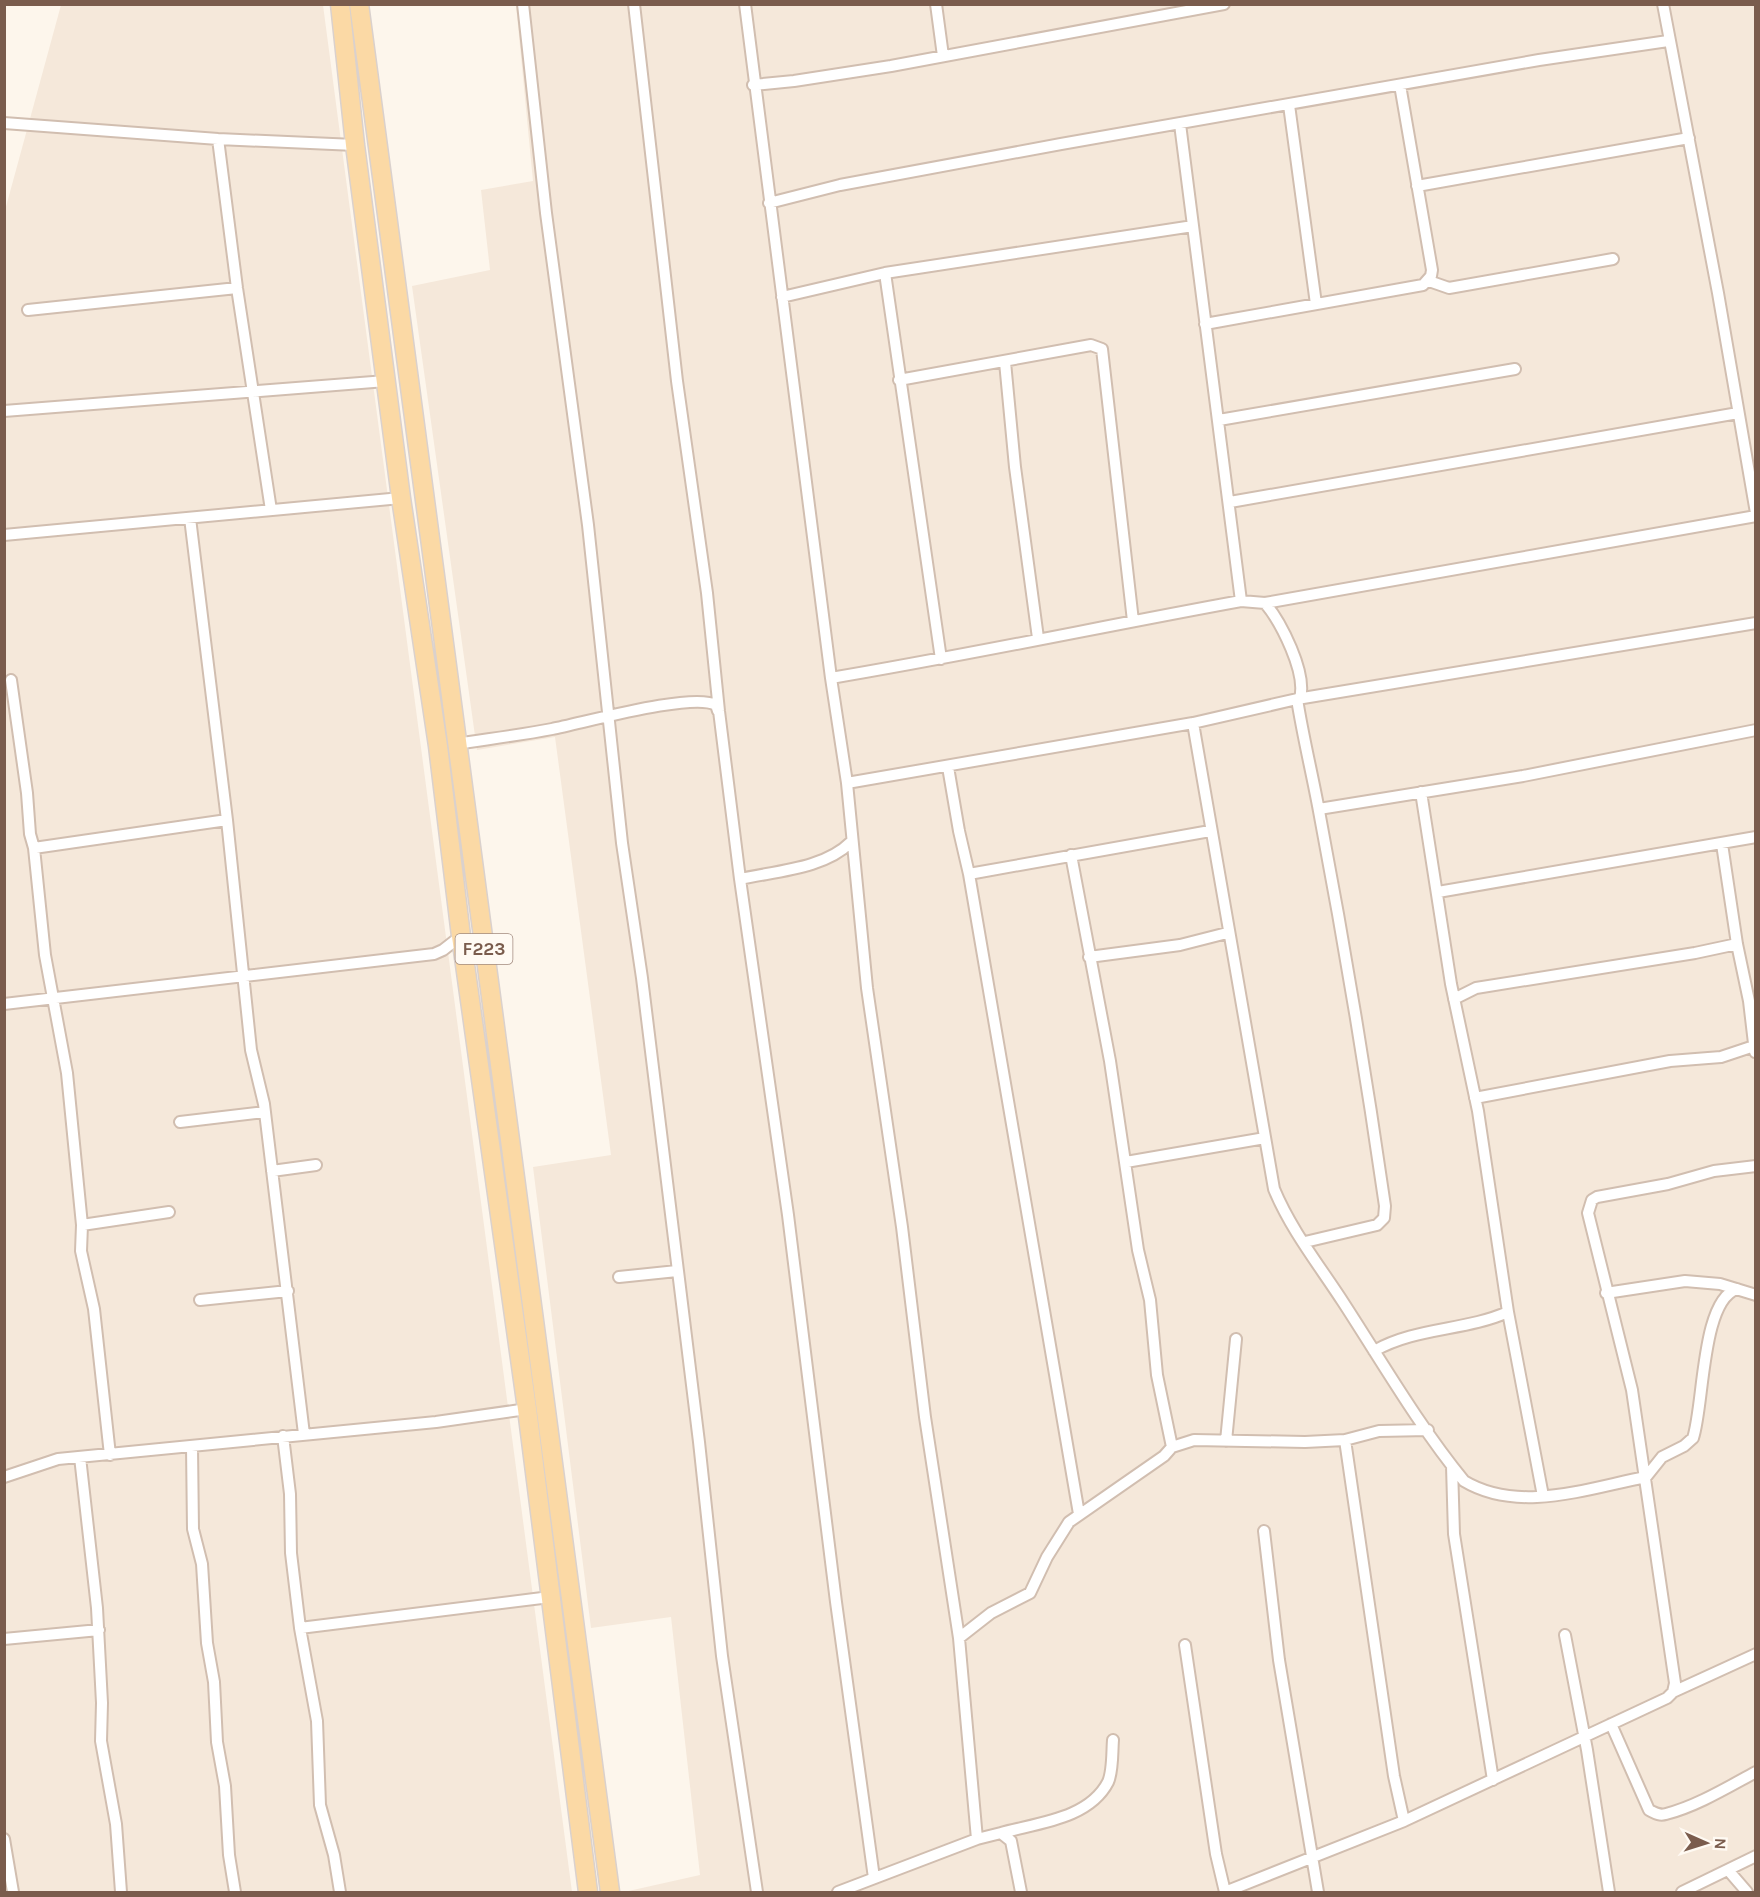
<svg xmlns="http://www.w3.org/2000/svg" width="1760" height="1897" font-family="Karla,sans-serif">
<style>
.residential{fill:#f5e8da}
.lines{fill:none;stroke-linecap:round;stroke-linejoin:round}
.minor-casing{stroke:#d1beb0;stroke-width:14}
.primary-casing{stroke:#dad1cd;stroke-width:21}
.minor{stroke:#fff;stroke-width:10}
.primary{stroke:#fbd9a5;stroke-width:18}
.labels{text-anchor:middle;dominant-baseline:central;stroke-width:4.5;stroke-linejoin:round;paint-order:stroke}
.shield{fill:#fffaf3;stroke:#a28b7f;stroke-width:1.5}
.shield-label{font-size:18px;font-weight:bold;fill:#7a5c4d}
</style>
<rect width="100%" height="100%" fill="#fdf6ec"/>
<!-- residential -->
<path class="residential" d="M 61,5 L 323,5 L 572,1892 L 5,1892 L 4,214 Z
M 516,5 L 1755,5 L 1755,1892 L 624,1892 L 700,1875 L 671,1617 L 591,1628 L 533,1167 L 611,1155 L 555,737 L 477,750 L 412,286 L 490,270 L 481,190 L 533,181 Z"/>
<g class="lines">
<!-- minor casing -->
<g class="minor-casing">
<path id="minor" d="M 523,4 L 546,213 L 588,525 L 622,843 L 642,978 L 699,1442 L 722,1656 L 757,1892
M 634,4 L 677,381 L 707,593 L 719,711 L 740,879 L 788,1215 L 836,1602 L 874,1878
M 745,4 L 831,678 L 847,783 L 867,988 L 902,1227 L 925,1417 L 959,1638 L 977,1839
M 936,4 L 943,56
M 1663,4 L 1718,293 L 1756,513
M 753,85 L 794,81 L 891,66 L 1224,4
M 1289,105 L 1316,304
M 4,123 L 218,139 L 355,145
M 1180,124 L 1241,601
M 218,139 L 237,288 L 271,510
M 1417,186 L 1689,138
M 769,203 L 840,185 L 1061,144 L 1539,60 L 1668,41
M 885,273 L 941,659
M 1429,281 L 1449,288 L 1613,259
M 782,297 L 885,273 L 1193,226
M 28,310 L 237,288
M 1205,324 L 1423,285 L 1431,276 L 1432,270 L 1400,85
M 1005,362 L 1015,467 L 1038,638
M 899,380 L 1091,345 L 1102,349 L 1133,621
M 4,411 L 386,381
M 1219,420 L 1515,369
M 1230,502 L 1738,413
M 190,518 L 227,820 L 251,1050 L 264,1104 L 304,1434
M 4,535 L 401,498
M 1265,603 C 1281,622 1307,673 1300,698 L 1297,699 C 1303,737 1312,773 1319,811 C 1344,942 1366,1074 1385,1206 L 1384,1218 L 1377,1225 L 1305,1242
M 831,678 C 968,655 1104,626 1241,601 L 1265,603 L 1756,516
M 11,680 L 27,793 L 30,834 L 34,848 L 45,955 L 67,1073 L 82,1225 L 81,1251 L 94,1309 L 110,1455
M 1193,723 L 1274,1189 C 1291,1230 1319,1265 1343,1302 C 1382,1362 1419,1426 1464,1481 C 1519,1514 1588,1488 1646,1477 L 1662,1457 L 1684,1446 L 1693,1438 C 1704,1406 1701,1300 1737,1289
M 456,744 C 488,739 521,735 552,729 C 584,723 692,692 716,705 L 718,711
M 948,767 L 959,831 L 969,874 L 1079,1514
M 847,783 L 1193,723 L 1297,699 L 1756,623
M 1421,792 L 1451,984 L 1478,1111 L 1508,1312 L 1543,1496
M 1319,809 L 1523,776 L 1756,730
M 1722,844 L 1737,944 L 1749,1001 L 1755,1052
M 34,848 L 227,820
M 1071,855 L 1110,1061 L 1138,1250 L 1150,1300 L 1157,1375 L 1172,1447
M 969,874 L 1210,831
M 740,879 C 776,871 824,869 851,842
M 1438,892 L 1756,837
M 1089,957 L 1180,945 L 1227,933
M 1454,999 L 1476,988 L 1695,953 L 1737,944
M 4,1004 L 434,954 L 443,950 L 461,936
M 1475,1098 L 1670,1061 L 1721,1057 L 1754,1046
M 180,1122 L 265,1112
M 1126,1162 L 1265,1138
M 272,1171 L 316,1165
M 82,1225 L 169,1212
M 619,1277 L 677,1271
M 1606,1293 L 1685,1281 L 1720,1284 L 1756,1295
M 200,1300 L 288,1291
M 1374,1351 C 1416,1327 1465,1331 1508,1312
M 283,1436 L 290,1494 L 291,1553 L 300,1628 L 317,1721 L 320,1805 L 334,1855 L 340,1892
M 1345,1440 L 1394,1776 L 1404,1821
M 1226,1441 L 1236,1339
M 192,1447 L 193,1529 L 202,1564 L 207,1643 L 214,1682 L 217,1742 L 225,1786 L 229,1855 L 235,1892
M 80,1457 L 97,1608 L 102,1703 L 101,1741 L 116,1824 L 121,1892
M 1452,1466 L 1454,1534 L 1493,1780
M 4,1477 L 58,1459 L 436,1422 L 527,1409
M 1264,1531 L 1279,1660 L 1318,1892
M 300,1628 L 550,1597
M 1565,1635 L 1587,1750 L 1609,1892
M 959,1638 L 991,1613 L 1030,1593 L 1047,1557 L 1069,1522 L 1164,1456 L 1172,1447 L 1194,1440 L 1305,1442 L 1345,1440 L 1379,1431 L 1428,1430
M 4,1639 L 99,1630
M 1185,1645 L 1216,1854 L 1225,1892
M 1673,1692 L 1756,1654
M 1611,1724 L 1649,1810 C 1655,1813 1659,1816 1666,1814 C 1697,1806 1728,1787 1756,1772
M 1001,1833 C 1037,1823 1089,1819 1108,1782 C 1113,1771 1112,1752 1113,1740
M 4,1839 L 13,1892
M 1728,1870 L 1747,1892
M 838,1892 L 977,1839 L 1001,1833 L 1011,1841 L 1021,1892
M 1225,1892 L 1404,1821 L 1667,1698 L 1673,1692 L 1675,1683 L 1632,1390 L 1588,1213 L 1592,1200 L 1597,1197 L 1668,1184 L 1714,1171 L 1756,1166
M 1682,1892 L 1756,1856"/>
</g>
<!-- primary casing -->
<g class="primary-casing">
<path id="primary" d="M 340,4 L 355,145 L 401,498 L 438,746 L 461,936 L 527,1409 L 588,1892
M 359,4 L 610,1892"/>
</g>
<!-- minor -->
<use href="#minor" class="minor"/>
<!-- primary -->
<use href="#primary" class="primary"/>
</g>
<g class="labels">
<!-- shield labels -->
<rect class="shield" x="455.5" y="934" width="57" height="30" rx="4.5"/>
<g class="shield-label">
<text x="484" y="949">F223</text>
</g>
</g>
<!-- border -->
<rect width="1760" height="1897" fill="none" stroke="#7a5c4d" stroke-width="12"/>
<!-- north arrow -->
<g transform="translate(1706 1843) rotate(93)" stroke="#fffaf3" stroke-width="4.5" paint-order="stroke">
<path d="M0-4.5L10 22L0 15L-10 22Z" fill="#7a5c4d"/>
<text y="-9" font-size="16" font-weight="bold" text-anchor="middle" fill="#7a5c4d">N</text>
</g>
</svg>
